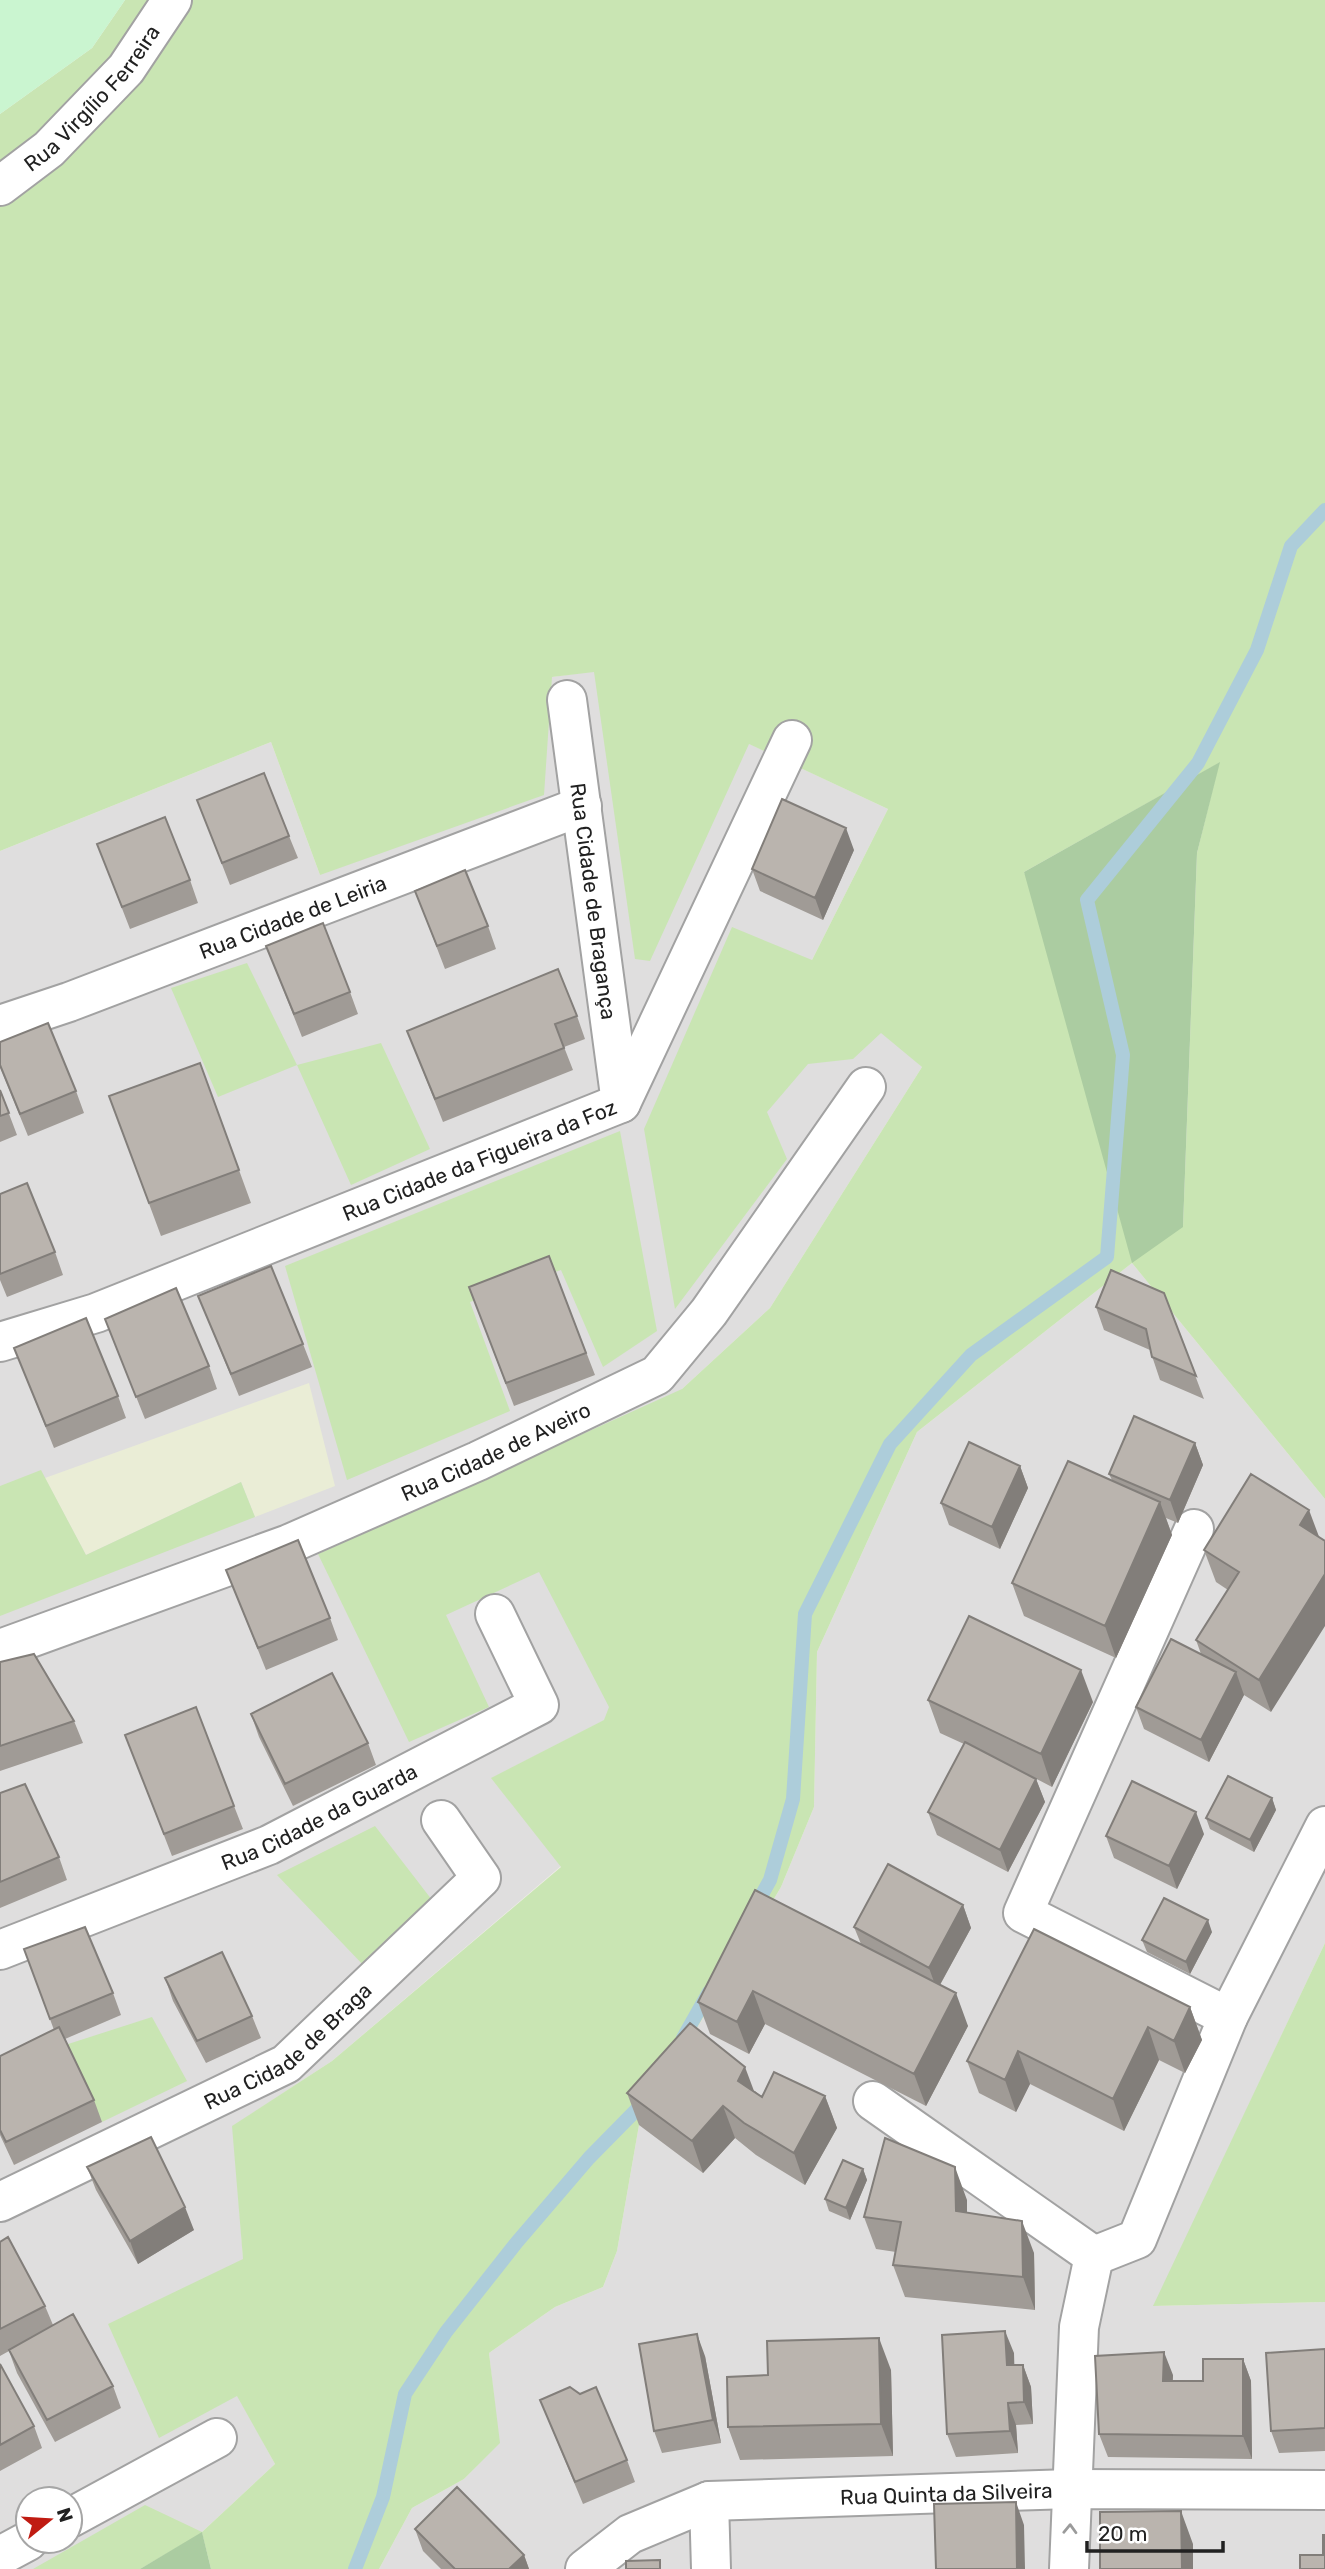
<svg xmlns="http://www.w3.org/2000/svg" width="1325" height="2569" font-family="Rubik,sans-serif">
<style>
.residential{fill:#dfdede;fill-rule:evenodd}
.farmland{fill:#eaedd6}
.grass{fill:#c9e5b3;fill-rule:evenodd}
.forest{fill:#abcca1}
.park{fill:#caf5d0}
.lines{fill:none;stroke-linecap:round;stroke-linejoin:round}
.stream{stroke:#adcdda;stroke-width:14}
.minor-casing{stroke:#a2a2a2;stroke-width:42}
.minor{stroke:#fff;stroke-width:38}
.wall{fill:#a09b96}
.shaded-wall{fill:#827e7a}
.building{fill:#bab4ae;stroke:#827e7a;stroke-width:2}
.oneway{stroke:#9b9b9b}
.labels{text-anchor:middle;dominant-baseline:central;stroke-width:5;stroke-linejoin:round;paint-order:stroke}
.street-label{font-size:21px;fill:#212121;stroke:#fff}
</style>
<rect width="100%" height="100%" fill="#f0eee8"/>
<!-- residential -->
<path class="residential" d="M 594,671 L 888,809 L 812,960 L 922,1067 L 770,1308 L 682,1389 L 673,1586 L 605,1720 L 492,1778 L 561,1866 L 332,2061 L 233,2126 L 253,2388 L 238,2396 L 275,2464 L 202,2532 L 140,2569 L 0,2569 L 0,851 L 271,742 L 320,875 L 552,677 ZM 28,2499 L 70,2499 L 70,2541 L 28,2541 Z
M 1132,1263 L 1325,1499 L 1325,1943 L 1154,2306 L 1325,2302 L 1325,2569 L 379,2569 L 412,2508 L 464,2479 L 499,2443 L 489,2353 L 555,2307 L 603,2287 L 617,2251 L 639,2125 L 781,1887 L 814,1807 L 817,1652 L 917,1432 Z"/>
<!-- farmland -->
<path class="farmland" d="M 309,1383 L 335,1486 L 255,1517 L 241,1482 L 86,1555 L 45,1478 Z"/>
<!-- grass -->
<path class="grass" d="M 125,0 L 1325,0 L 1325,1499 L 1132,1263 L 917,1432 L 817,1652 L 814,1807 L 781,1887 L 639,2125 L 617,2251 L 603,2287 L 555,2307 L 489,2353 L 500,2443 L 464,2479 L 412,2508 L 379,2569 L 211,2569 L 202,2533 L 140,2569 L 33,2569 L 145,2505 L 202,2532 L 275,2464 L 237,2396 L 159,2438 L 108,2324 L 243,2259 L 232,2126 L 332,2061 L 561,1867 L 491,1778 L 604,1720 L 609,1707 L 539,1572 L 446,1615 L 489,1707 L 409,1742 L 318,1554 L 682,1389 L 770,1308 L 922,1067 L 881,1033 L 853,1059 L 808,1064 L 767,1112 L 787,1159 L 675,1309 L 644,1129 L 732,927 L 812,960 L 888,809 L 749,744 L 650,961 L 635,959 L 594,672 L 552,677 L 544,795 L 320,875 L 271,742 L 0,851 L 0,114 L 92,48 ZM 1219,763 L 1197,853 L 1183,1227 L 1024,872 Z
M 247,963 L 297,1065 L 381,1043 L 430,1149 L 351,1185 L 297,1065 L 218,1097 L 171,988 Z
M 620,1131 L 657,1331 L 603,1367 L 561,1270 L 470,1302 L 510,1411 L 347,1480 L 285,1266 Z
M 41,1470 L 86,1555 L 241,1482 L 255,1517 L 0,1616 L 0,1486 Z
M 375,1826 L 432,1900 L 367,1969 L 277,1875 Z
M 1325,1943 L 1325,2302 L 1153,2306 Z
M 152,2017 L 187,2081 L 102,2122 L 62,2046 Z"/>
<!-- forest -->
<path class="forest" d="M 1220,762 L 1197,853 L 1183,1227 L 1132,1263 L 1024,872 Z
M 202,2532 L 211,2569 L 140,2569 Z"/>
<!-- park -->
<path class="park" d="M 0,0 L 125,0 L 92,48 L 0,114 Z"/>
<g class="lines">
<!-- stream -->
<path class="stream" d="M 754,1909 L 770,1880 L 793,1799 L 805,1614 L 890,1444 L 971,1355 L 1107,1257 L 1123,1055 L 1087,900 L 1198,763 L 1257,650 L 1291,546 L 1325,510
M 683,2038 L 709,1992
M 355,2569 L 383,2497 L 405,2394 L 446,2332 L 517,2242 L 589,2158 L 648,2098"/>
<!-- minor casing -->
<g class="minor-casing">
<g id="minor">
<path id="s1" d="M 0,186 L 49,149 L 126,69 L 172,0"/>
<path id="s2" d="M 567,700 L 621,1103"/>
<path id="s3" d="M 0,1025 L 69,1002 L 582,806"/>
<path id="s4" d="M 0,1342 L 96,1313 L 621,1103 L 792,740"/>
<path id="s5" d="M 0,1649 L 289,1544 L 478,1461 L 657,1375 L 709,1312 L 866,1087"/>
<path id="s6" d="M 0,1950 L 269,1845 L 539,1705 L 495,1614"/>
<path d="M 1228,2017 L 1325,1826"/>
<path d="M 873,2101 L 1094,2256"/>
<path id="s7" d="M 0,2202 L 286,2064 L 481,1878 L 441,1820"/>
<path d="M 1094,2256 L 1137,2239 L 1228,2017 L 1023,1913 L 1194,1529"/>
<path d="M 709,2501 L 711,2569"/>
<path d="M 70,2518 L 217,2438"/>
<path d="M 0,2556 L 28,2541"/>
<path id="s8" d="M 585,2569 L 630,2534 L 709,2501 L 1071,2489 L 1325,2490"/>
<path d="M 1069,2569 L 1079,2327 L 1094,2256"/>
</g>
</g>
<!-- minor -->
<use href="#minor" class="minor"/>
</g>
<!-- wall -->
<path class="wall" d="M 197,800 L 289,836 L 298,858 L 230,885 Z
M 97,844 L 190,880 L 198,903 L 130,929 Z
M 854,850 L 823,920 L 760,891 L 752,869 Z
M 415,891 L 488,926 L 496,949 L 445,969 Z
M 266,946 L 350,992 L 358,1014 L 302,1037 Z
M 577,1016 L 585,1039 L 564,1047 L 573,1070 L 443,1122 L 407,1031 Z
M 0,1042 L 76,1091 L 84,1113 L 28,1136 L 0,1067 Z
M 200,1063 L 251,1203 L 161,1236 L 109,1096 Z
M 0,1090 L 17,1135 L 0,1142 Z
M 0,1194 L 55,1252 L 63,1275 L 7,1297 L 0,1280 Z
M 549,1256 L 595,1375 L 514,1406 L 469,1287 Z
M 1164,1293 L 1204,1399 L 1160,1380 L 1150,1350 L 1104,1330 L 1096,1307 Z
M 198,1296 L 303,1344 L 312,1367 L 239,1396 Z
M 105,1319 L 209,1366 L 217,1389 L 145,1419 Z
M 14,1348 L 118,1396 L 126,1418 L 54,1448 Z
M 1195,1443 L 1203,1465 L 1178,1523 L 1166,1518 L 1172,1535 L 1116,1658 L 1024,1616 L 1012,1583 L 1112,1480 L 1109,1474 Z
M 1020,1466 L 1028,1488 L 1000,1549 L 949,1525 L 941,1503 Z
M 1251,1474 L 1271,1712 L 1244,1695 L 1209,1762 L 1144,1729 L 1136,1707 L 1201,1654 L 1196,1640 L 1228,1590 L 1216,1582 L 1204,1550 Z
M 226,1570 L 330,1618 L 338,1640 L 266,1670 Z
M 0,1662 L 74,1721 L 83,1743 L 0,1771 Z
M 928,1700 L 1093,1702 L 1052,1787 L 1031,1776 L 1036,1779 L 1045,1802 L 1008,1872 L 937,1835 L 928,1812 L 964,1744 L 940,1733 Z
M 251,1714 L 368,1743 L 376,1765 L 293,1806 L 259,1737 Z
M 125,1735 L 234,1806 L 243,1829 L 172,1856 Z
M 0,1793 L 59,1857 L 67,1880 L 0,1908 Z
M 1272,1798 L 1276,1810 L 1254,1852 L 1210,1829 L 1206,1818 Z
M 1204,1834 L 1177,1889 L 1114,1858 L 1106,1836 Z
M 963,1905 L 971,1928 L 940,1985 L 968,2026 L 926,2106 L 765,2024 L 749,2054 L 710,2034 L 698,2002 L 861,1944 L 854,1927 Z
M 1212,1932 L 1190,1974 L 1147,1952 L 1142,1940 Z
M 24,1949 L 113,1993 L 121,2015 L 65,2039 L 94,2100 L 102,2122 L 14,2165 L 0,2135 L 0,2056 L 54,2030 Z
M 165,1978 L 252,2016 L 261,2038 L 206,2063 L 173,2001 Z
M 1190,2007 L 1202,2040 L 1185,2073 L 1159,2060 L 1124,2131 L 1030,2084 L 1016,2112 L 979,2093 L 967,2061 Z
M 755,2091 L 762,2097 L 825,2096 L 837,2128 L 805,2185 L 756,2155 L 735,2138 L 703,2173 L 639,2125 L 627,2093 Z
M 87,2167 L 194,2230 L 138,2264 L 96,2190 Z
M 863,2169 L 867,2180 L 850,2220 L 829,2211 L 825,2199 Z
M 967,2200 L 967,2213 L 1034,2253 L 1035,2310 L 905,2297 L 893,2265 L 896,2252 L 876,2249 L 864,2217 Z
M 0,2242 L 45,2306 L 53,2325 L 113,2386 L 121,2408 L 55,2442 L 17,2373 L 9,2351 L 0,2356 Z
M 1325,2349 L 1325,2451 L 1279,2453 L 1271,2431 Z
M 1014,2353 L 1014,2365 L 1023,2365 L 1031,2387 L 1033,2424 L 1016,2425 L 1018,2453 L 956,2457 L 947,2434 Z
M 705,2356 L 721,2443 L 662,2453 L 654,2431 Z
M 1243,2359 L 1251,2381 L 1252,2459 L 1108,2457 L 1099,2434 L 1173,2375 L 1172,2381 L 1203,2381 Z
M 0,2364 L 34,2426 L 42,2448 L 0,2471 Z
M 891,2370 L 893,2456 L 740,2460 L 728,2427 Z
M 580,2394 L 627,2460 L 635,2482 L 583,2504 L 549,2422 L 540,2400 Z
M 415,2529 L 524,2555 L 529,2569 L 441,2569 L 423,2551 Z"/>
<!-- shaded-wall -->
<path class="shaded-wall" d="M 846,828 L 854,850 L 823,920 L 815,898 Z
M 1195,1443 L 1203,1465 L 1178,1523 L 1170,1500 Z
M 1020,1466 L 1028,1488 L 1000,1549 L 992,1527 Z
M 1160,1502 L 1172,1535 L 1116,1658 L 1105,1626 Z
M 1309,1510 L 1321,1542 L 1300,1525 Z
M 1325,1574 L 1325,1626 L 1271,1712 L 1259,1680 Z
M 1081,1670 L 1093,1702 L 1052,1787 L 1041,1754 Z
M 1236,1672 L 1244,1695 L 1209,1762 L 1201,1740 Z
M 1036,1779 L 1045,1802 L 1008,1872 L 1000,1850 Z
M 1272,1798 L 1276,1810 L 1254,1852 L 1250,1840 Z
M 1196,1812 L 1204,1834 L 1177,1889 L 1169,1866 Z
M 963,1905 L 971,1928 L 937,1990 L 929,1968 Z
M 1208,1920 L 1212,1932 L 1190,1974 L 1186,1962 Z
M 753,1991 L 765,2024 L 749,2054 L 737,2022 Z
M 956,1993 L 968,2026 L 926,2106 L 914,2074 Z
M 1190,2007 L 1202,2040 L 1185,2073 L 1174,2041 Z
M 1148,2027 L 1159,2060 L 1124,2131 L 1113,2099 Z
M 1018,2051 L 1030,2084 L 1016,2112 L 1005,2080 Z
M 745,2067 L 757,2099 L 738,2081 Z
M 825,2096 L 837,2128 L 805,2185 L 794,2153 Z
M 723,2106 L 735,2138 L 703,2173 L 692,2141 Z
M 955,2167 L 967,2200 L 967,2243 L 956,2211 Z
M 863,2169 L 867,2180 L 850,2220 L 846,2208 Z
M 185,2207 L 194,2230 L 138,2264 L 130,2241 Z
M 1022,2221 L 1034,2253 L 1035,2310 L 1023,2277 Z
M 1005,2331 L 1014,2353 L 1015,2388 L 1007,2365 Z
M 697,2334 L 705,2356 L 721,2443 L 713,2420 Z
M 879,2338 L 891,2370 L 893,2456 L 881,2424 Z
M 1164,2352 L 1173,2375 L 1172,2404 L 1163,2381 Z
M 1243,2359 L 1251,2381 L 1252,2459 L 1243,2436 Z
M 1023,2365 L 1031,2387 L 1033,2424 L 1024,2402 Z
M 1008,2403 L 1016,2425 L 1018,2453 L 1010,2431 Z
M 1016,2502 L 1024,2525 L 1025,2569 L 1017,2569 Z
M 1181,2511 L 1193,2544 L 1193,2569 L 1182,2569 Z
M 524,2555 L 529,2569 L 509,2569 Z"/>
<!-- building -->
<path class="building" d="M 264,773 L 289,836 L 222,863 L 197,800 Z
M 782,799 L 846,828 L 815,898 L 752,869 Z
M 165,817 L 190,880 L 122,907 L 97,844 Z
M 465,870 L 488,926 L 437,946 L 415,891 Z
M 323,923 L 350,992 L 294,1014 L 266,946 Z
M 558,969 L 577,1016 L 555,1024 L 564,1048 L 435,1099 L 407,1031 Z
M 48,1023 L 76,1091 L 20,1114 L 0,1065 L 0,1042 Z
M 200,1063 L 239,1170 L 149,1203 L 109,1096 Z
M 0,1090 L 9,1113 L 0,1116 Z
M 27,1183 L 55,1252 L 0,1274 L 0,1194 Z
M 549,1256 L 586,1353 L 506,1383 L 469,1287 Z
M 271,1266 L 303,1344 L 231,1374 L 198,1296 Z
M 1111,1270 L 1164,1293 L 1196,1376 L 1152,1357 L 1146,1329 L 1096,1307 Z
M 176,1288 L 209,1366 L 136,1397 L 105,1319 Z
M 86,1318 L 118,1396 L 46,1426 L 14,1348 Z
M 1134,1416 L 1195,1443 L 1170,1500 L 1109,1474 Z
M 969,1442 L 1020,1466 L 992,1527 L 941,1503 Z
M 1068,1461 L 1160,1502 L 1105,1626 L 1012,1583 Z
M 1251,1474 L 1309,1510 L 1300,1525 L 1325,1541 L 1325,1574 L 1259,1680 L 1196,1640 L 1239,1572 L 1204,1550 Z
M 298,1540 L 330,1618 L 258,1648 L 226,1570 Z
M 969,1616 L 1081,1670 L 1041,1754 L 928,1700 Z
M 1171,1639 L 1236,1672 L 1201,1740 L 1136,1707 Z
M 34,1654 L 74,1721 L 0,1746 L 0,1662 Z
M 332,1673 L 368,1743 L 285,1784 L 251,1714 Z
M 196,1707 L 234,1806 L 164,1834 L 125,1735 Z
M 965,1742 L 1036,1779 L 1000,1850 L 928,1812 Z
M 1228,1776 L 1272,1798 L 1250,1840 L 1206,1818 Z
M 1132,1781 L 1196,1812 L 1169,1866 L 1106,1836 Z
M 25,1784 L 59,1857 L 0,1882 L 0,1793 Z
M 888,1864 L 963,1905 L 929,1968 L 854,1927 Z
M 755,1890 L 956,1993 L 914,2074 L 753,1991 L 737,2022 L 698,2002 Z
M 1164,1898 L 1208,1920 L 1186,1962 L 1142,1940 Z
M 85,1927 L 113,1993 L 50,2019 L 24,1949 Z
M 1034,1929 L 1190,2007 L 1174,2041 L 1148,2027 L 1113,2099 L 1018,2051 L 1005,2080 L 967,2061 Z
M 222,1952 L 252,2016 L 197,2041 L 165,1978 Z
M 690,2023 L 745,2067 L 738,2081 L 762,2097 L 774,2072 L 825,2096 L 794,2153 L 744,2123 L 723,2106 L 692,2141 L 627,2093 Z
M 59,2027 L 94,2100 L 6,2142 L 0,2130 L 0,2056 Z
M 151,2137 L 185,2207 L 130,2241 L 87,2167 Z
M 885,2138 L 955,2167 L 956,2211 L 1022,2221 L 1023,2277 L 893,2265 L 901,2222 L 864,2217 Z
M 843,2160 L 863,2169 L 846,2208 L 825,2199 Z
M 8,2237 L 45,2306 L 0,2329 L 0,2242 Z
M 73,2314 L 113,2386 L 47,2420 L 9,2350 Z
M 1005,2331 L 1007,2365 L 1023,2365 L 1024,2402 L 1008,2403 L 1010,2431 L 947,2434 L 942,2335 Z
M 697,2334 L 713,2420 L 654,2431 L 639,2344 Z
M 879,2338 L 881,2424 L 728,2427 L 727,2377 L 768,2375 L 767,2341 Z
M 1325,2349 L 1325,2428 L 1271,2431 L 1266,2353 Z
M 1164,2352 L 1163,2381 L 1203,2381 L 1203,2359 L 1243,2359 L 1243,2436 L 1099,2434 L 1095,2356 Z
M 0,2364 L 34,2426 L 0,2445 Z
M 570,2387 L 580,2394 L 596,2387 L 627,2460 L 575,2482 L 540,2400 Z
M 457,2487 L 524,2555 L 509,2569 L 455,2569 L 415,2529 Z
M 1016,2502 L 1017,2569 L 936,2569 L 934,2504 Z
M 1181,2511 L 1182,2569 L 1100,2569 L 1100,2512 Z
M 1323,2535 L 1325,2535 L 1325,2569 L 1300,2569 L 1300,2555 L 1323,2555 Z
M 660,2560 L 660,2569 L 626,2569 L 626,2561 Z"/>
<!-- one-way arrows -->
<defs><path id="oneway-chevron" d="M-2-3.5L2.5 0L-2 3.5" fill="none" stroke-width="1.6" stroke-linecap="round" stroke-linejoin="round" transform="scale(1.75)"/></defs>
<use class="oneway" href="#oneway-chevron" transform="translate(1070 2529) rotate(-88)"/>
<g class="labels">
<!-- street labels -->
<g class="street-label">
<text stroke="none"><textPath href="#s1" startOffset="128">Rua Virgílio Ferreira</textPath></text>
<text stroke="none"><textPath href="#s2" startOffset="203">Rua Cidade de Bragança</textPath></text>
<text stroke="none"><textPath href="#s3" startOffset="312">Rua Cidade de Leiria</textPath></text>
<text stroke="none"><textPath href="#s4" startOffset="513">Rua Cidade da Figueira da Foz</textPath></text>
<text stroke="none"><textPath href="#s5" startOffset="534">Rua Cidade de Aveiro</textPath></text>
<text stroke="none"><textPath href="#s6" startOffset="346">Rua Cidade da Guarda</textPath></text>
<text stroke="none"><textPath href="#s7" startOffset="329">Rua Cidade de Braga</textPath></text>
<text stroke="none"><textPath href="#s8" startOffset="380">Rua Quinta da Silveira</textPath></text>
</g>
</g>
<!-- north arrow -->
<g transform="translate(49 2520) rotate(72)"><circle r="33" fill="#ffffff" stroke="#a6a6a6" stroke-width="2"/>
<path d="M0-5L12 26L0 18L-12 26Z" fill="#c01b12"/>
<text y="-10" font-size="19" font-weight="bold" text-anchor="middle" fill="#212121">N</text>
</g>
<!-- scale -->
<path d="M1087 2541v10h136v-10" fill="none" stroke="#212121" stroke-width="3.5"/>
<text x="1098" y="2541" font-size="21" fill="#212121" stroke="#ffffff" stroke-width="5" paint-order="stroke">20 m</text>
</svg>
